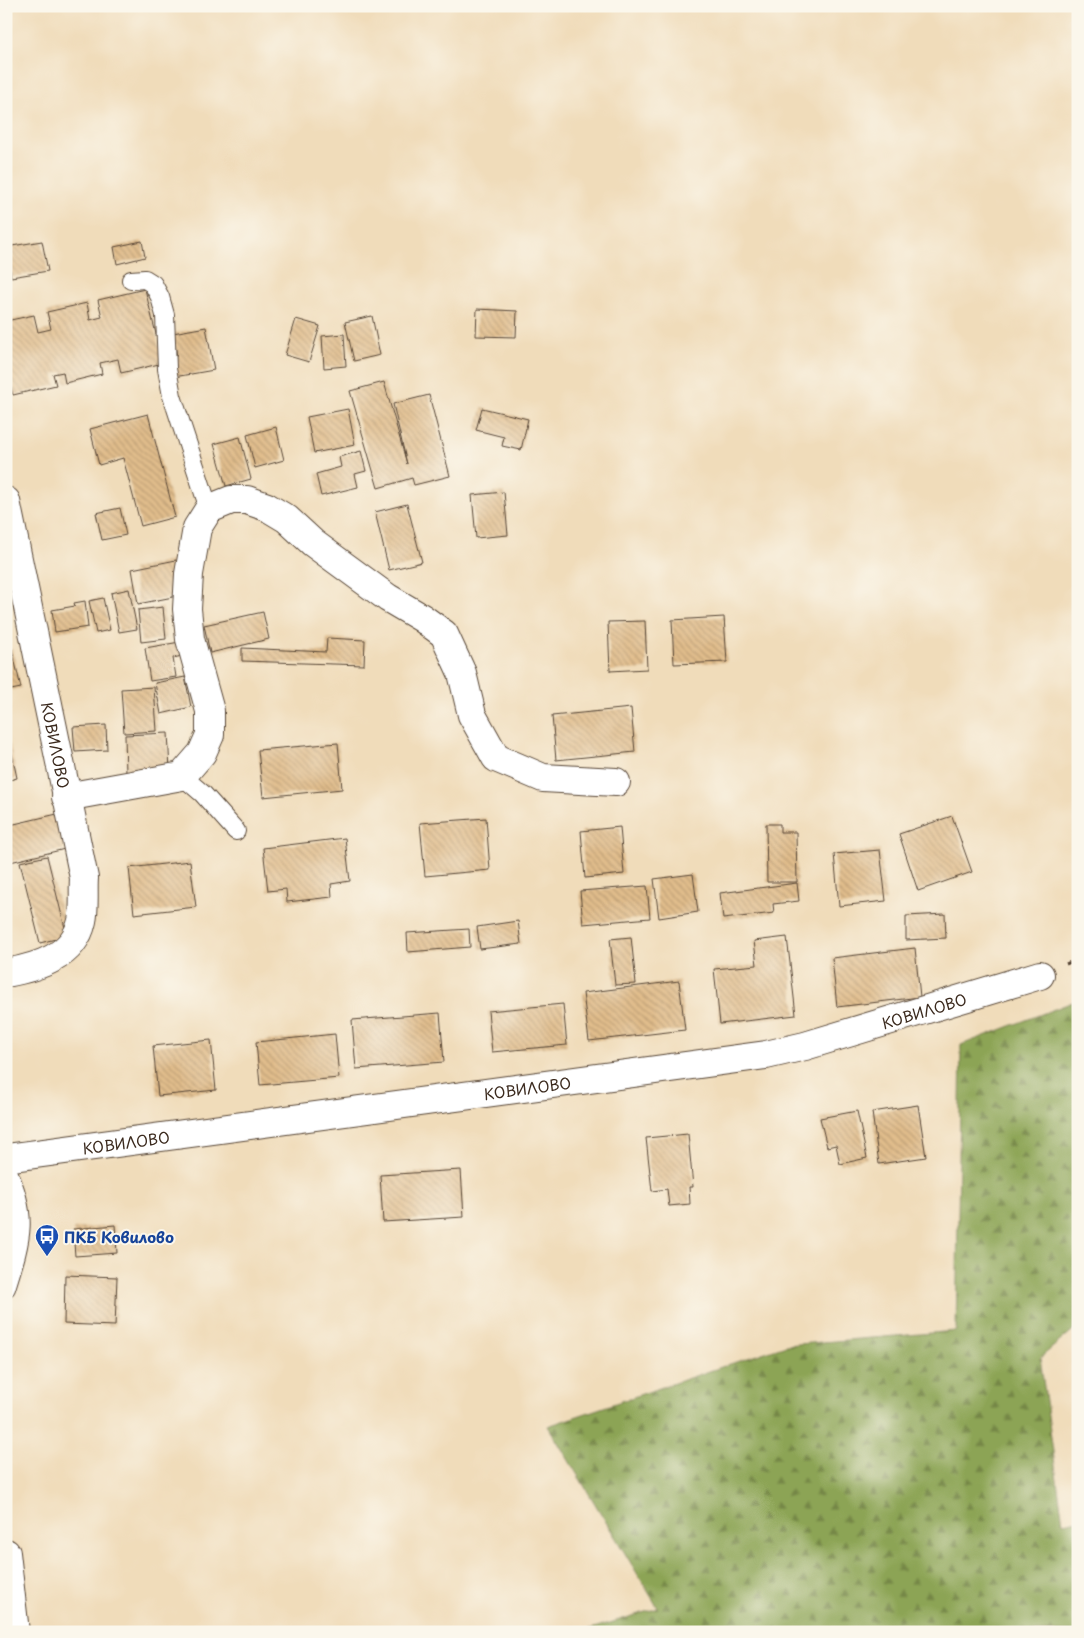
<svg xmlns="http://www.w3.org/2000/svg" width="1084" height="1638" font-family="'Playpen Sans',sans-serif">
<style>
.forest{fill:url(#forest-firs);stroke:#64673a}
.building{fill:url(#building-back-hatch)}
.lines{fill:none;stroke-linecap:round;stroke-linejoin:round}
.service-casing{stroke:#564535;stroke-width:20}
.minor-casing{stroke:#564535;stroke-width:30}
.path{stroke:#564535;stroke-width:3;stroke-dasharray:4 4;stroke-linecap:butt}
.service{stroke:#fff;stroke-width:18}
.minor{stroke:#fff;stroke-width:28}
.labels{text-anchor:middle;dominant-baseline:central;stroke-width:4;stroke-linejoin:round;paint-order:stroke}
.street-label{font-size:15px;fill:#3b2a1e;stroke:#fbf7ec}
.transit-label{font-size:15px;font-weight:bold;fill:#164399;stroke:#fbf7ec;text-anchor:start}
</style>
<defs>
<pattern id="forest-firs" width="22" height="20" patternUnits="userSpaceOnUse" patternTransform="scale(1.25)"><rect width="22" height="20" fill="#8ca455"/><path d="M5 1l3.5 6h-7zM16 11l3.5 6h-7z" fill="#748646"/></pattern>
<pattern id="building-back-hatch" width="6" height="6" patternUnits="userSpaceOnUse" patternTransform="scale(1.25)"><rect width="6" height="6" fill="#e1bd8c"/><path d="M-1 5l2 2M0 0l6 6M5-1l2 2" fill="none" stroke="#b89a72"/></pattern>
</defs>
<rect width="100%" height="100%" fill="#fbf7ec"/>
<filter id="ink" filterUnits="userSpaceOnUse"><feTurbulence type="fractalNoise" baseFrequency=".02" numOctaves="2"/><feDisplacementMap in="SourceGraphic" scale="10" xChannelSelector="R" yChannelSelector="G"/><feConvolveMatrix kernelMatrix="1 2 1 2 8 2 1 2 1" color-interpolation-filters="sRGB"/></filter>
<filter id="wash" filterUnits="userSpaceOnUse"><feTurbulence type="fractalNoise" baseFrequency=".0096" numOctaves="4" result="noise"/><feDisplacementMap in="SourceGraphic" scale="20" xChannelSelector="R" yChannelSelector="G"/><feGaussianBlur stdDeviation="1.12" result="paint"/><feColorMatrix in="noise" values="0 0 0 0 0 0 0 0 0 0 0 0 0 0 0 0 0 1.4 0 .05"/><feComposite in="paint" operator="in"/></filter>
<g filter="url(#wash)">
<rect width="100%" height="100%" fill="#f0dcba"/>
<!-- forest -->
<path class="forest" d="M 1078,1000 L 1078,1326 L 1040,1358 L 1063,1523 L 1078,1520 L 1078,1632 L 581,1632 L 658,1608 L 548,1426 L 786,1345 L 956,1331 L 961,1045 Z"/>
<g id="blocks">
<!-- building -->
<path class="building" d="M 42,241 L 48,271 L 11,277 L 6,247 Z
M 142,241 L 145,257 L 117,264 L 114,247 Z
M 145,289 L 163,363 L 121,373 L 118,359 L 100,363 L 102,374 L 65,383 L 63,372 L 53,374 L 56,385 L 13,395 L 10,385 L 6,386 L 6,321 L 34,315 L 38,332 L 51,329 L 47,312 L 87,303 L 90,320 L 102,317 L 98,300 Z
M 477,309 L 517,311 L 516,337 L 476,336 Z
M 372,316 L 380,355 L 354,361 L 345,322 Z
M 296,319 L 320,326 L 309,362 L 285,355 Z
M 206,327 L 214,370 L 174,377 L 171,357 L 177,356 L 173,333 Z
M 344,334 L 346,366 L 324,368 L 322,336 Z
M 384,382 L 407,464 L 393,404 L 429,395 L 450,476 L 414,485 L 412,478 L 378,488 L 350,391 Z
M 482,408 L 528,419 L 521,450 L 502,446 L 504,437 L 476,430 Z
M 348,409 L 355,445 L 314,453 L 307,417 Z
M 148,414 L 175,517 L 141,526 L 123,458 L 99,465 L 90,429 Z
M 276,427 L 284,460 L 255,468 L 247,435 Z
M 240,437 L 251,479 L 226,486 L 214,444 Z
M 361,451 L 366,471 L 355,474 L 358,487 L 321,496 L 316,474 L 341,467 L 339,457 Z
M 504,492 L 508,535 L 476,538 L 472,495 Z
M 407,504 L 422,562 L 389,570 L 375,512 Z
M 120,508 L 126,535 L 102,540 L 96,513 Z
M 176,560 L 183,595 L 138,604 L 132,569 Z
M 129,589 L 137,629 L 119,632 L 111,593 Z
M 103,598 L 110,630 L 96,633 L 89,601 Z
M 85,601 L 88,627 L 55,632 L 52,610 L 75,606 L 74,603 Z
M 163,607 L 166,639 L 141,642 L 138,610 Z
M 263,612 L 269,639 L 210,653 L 204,625 Z
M 724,617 L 727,662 L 674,664 L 672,620 Z
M 645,621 L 647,669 L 610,671 L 608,622 Z
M 327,638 L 365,640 L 364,665 L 242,661 L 242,648 L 326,652 Z
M 180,642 L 182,656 L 173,658 L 176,677 L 150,681 L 145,648 Z
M 12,649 L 21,688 L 6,691 L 6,650 Z
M 185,677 L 191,707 L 161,714 L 155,683 Z
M 154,687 L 157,731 L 124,733 L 121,689 Z
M 631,708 L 635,752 L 556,760 L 552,716 Z
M 106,725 L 107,750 L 75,752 L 73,727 Z
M 168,733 L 170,770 L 126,773 L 125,735 Z
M 338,743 L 342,789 L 263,797 L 258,750 Z
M 10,745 L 17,778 L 6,781 L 6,746 Z
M 6,814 L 10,825 L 57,814 L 65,849 L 6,863 Z
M 952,816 L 972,872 L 918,891 L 899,834 Z
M 486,818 L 490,870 L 425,876 L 420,823 Z
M 766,824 L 780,824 L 780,832 L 796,832 L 797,882 L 767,882 Z
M 620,827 L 624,874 L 585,878 L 581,831 Z
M 345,838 L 350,881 L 331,884 L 332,897 L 287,902 L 286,889 L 268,891 L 263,848 Z
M 880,850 L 886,901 L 839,906 L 834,854 Z
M 47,856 L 67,936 L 40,943 L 20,862 Z
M 190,861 L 196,907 L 134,914 L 129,868 Z
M 693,874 L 698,912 L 659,918 L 654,879 Z
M 797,883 L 799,901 L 773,904 L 774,913 L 723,919 L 720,893 Z
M 647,886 L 650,918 L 583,924 L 580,891 Z
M 945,914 L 946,938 L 906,940 L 906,916 Z
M 518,921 L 521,944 L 480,949 L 477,927 Z
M 469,929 L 470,947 L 408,952 L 407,933 Z
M 631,937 L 636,984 L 615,985 L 610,939 Z
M 787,937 L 796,1015 L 720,1024 L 714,969 L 757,965 L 754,941 Z
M 915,948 L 920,997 L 837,1007 L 832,958 Z
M 679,981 L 685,1030 L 589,1041 L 583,993 Z
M 563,1004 L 567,1045 L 492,1052 L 488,1011 Z
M 440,1013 L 444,1062 L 356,1069 L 352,1020 Z
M 335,1034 L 339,1078 L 260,1085 L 256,1042 Z
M 211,1040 L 216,1090 L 158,1096 L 153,1046 Z
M 918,1105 L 926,1157 L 879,1164 L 872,1112 Z
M 857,1111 L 867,1158 L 840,1164 L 836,1145 L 827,1147 L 820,1118 Z
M 688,1134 L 693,1187 L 689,1187 L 690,1204 L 669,1206 L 667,1189 L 652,1191 L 646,1138 Z
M 461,1170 L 464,1217 L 383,1222 L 380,1175 Z
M 115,1225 L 117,1253 L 75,1256 L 73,1229 Z
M 65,1275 L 117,1277 L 115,1326 L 64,1324 Z"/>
</g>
</g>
<g filter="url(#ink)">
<use href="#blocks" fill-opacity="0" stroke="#564535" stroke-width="1"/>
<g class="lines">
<!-- service casing -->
<g class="service-casing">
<path id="service" d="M 131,280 L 145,279 L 153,284 L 160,297 L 165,315 L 167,369 L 172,396 L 209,509
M 182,776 L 203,794 L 236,831
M 6,1167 C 29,1217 22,1237 6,1288"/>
</g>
<!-- minor casing -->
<g class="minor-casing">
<g id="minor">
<path id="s1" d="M 6,501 L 84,878 C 83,891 85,908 82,921 C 74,957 38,967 6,973"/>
<path d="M 66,797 L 182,776 L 202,753 L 210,735 L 210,711 L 190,639 L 187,609 L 189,574 L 197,528 L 209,509 L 231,500 L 247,500 L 267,507 L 287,519 L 313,543 L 388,598 L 422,618 L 444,634 L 462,673 L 472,715 L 496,758 L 543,778 L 616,782"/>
<path id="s2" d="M 6,1158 L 766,1055 L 805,1046 L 1040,975"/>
<path d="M 6,1553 L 15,1632"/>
</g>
</g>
<!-- path -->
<path class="path" d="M 1066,964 L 1078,959"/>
<!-- service -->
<use href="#service" class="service"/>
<!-- minor -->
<use href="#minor" class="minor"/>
</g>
</g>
<!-- icons -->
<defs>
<g id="bus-pin" transform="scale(1.25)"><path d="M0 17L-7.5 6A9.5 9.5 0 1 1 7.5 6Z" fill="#1a4fb4" stroke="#fbf7ec"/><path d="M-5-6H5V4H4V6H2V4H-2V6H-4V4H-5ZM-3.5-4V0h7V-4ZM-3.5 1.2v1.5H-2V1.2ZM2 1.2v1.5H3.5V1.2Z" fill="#fff"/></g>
</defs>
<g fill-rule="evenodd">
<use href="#bus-pin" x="47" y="1236"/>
</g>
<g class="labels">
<!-- street labels -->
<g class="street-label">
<text stroke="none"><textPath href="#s1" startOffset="249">КОВИЛОВО</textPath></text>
<text stroke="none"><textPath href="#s2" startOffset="931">КОВИЛОВО</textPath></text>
<text stroke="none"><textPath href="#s2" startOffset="526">КОВИЛОВО</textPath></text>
<text stroke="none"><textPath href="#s2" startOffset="121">КОВИЛОВО</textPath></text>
</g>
<!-- transit labels -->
<g class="transit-label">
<text x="64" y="1236">ПКБ Ковилово</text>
</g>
</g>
<!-- margin -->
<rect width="1084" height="1638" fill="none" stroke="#fbf7ec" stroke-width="25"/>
</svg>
